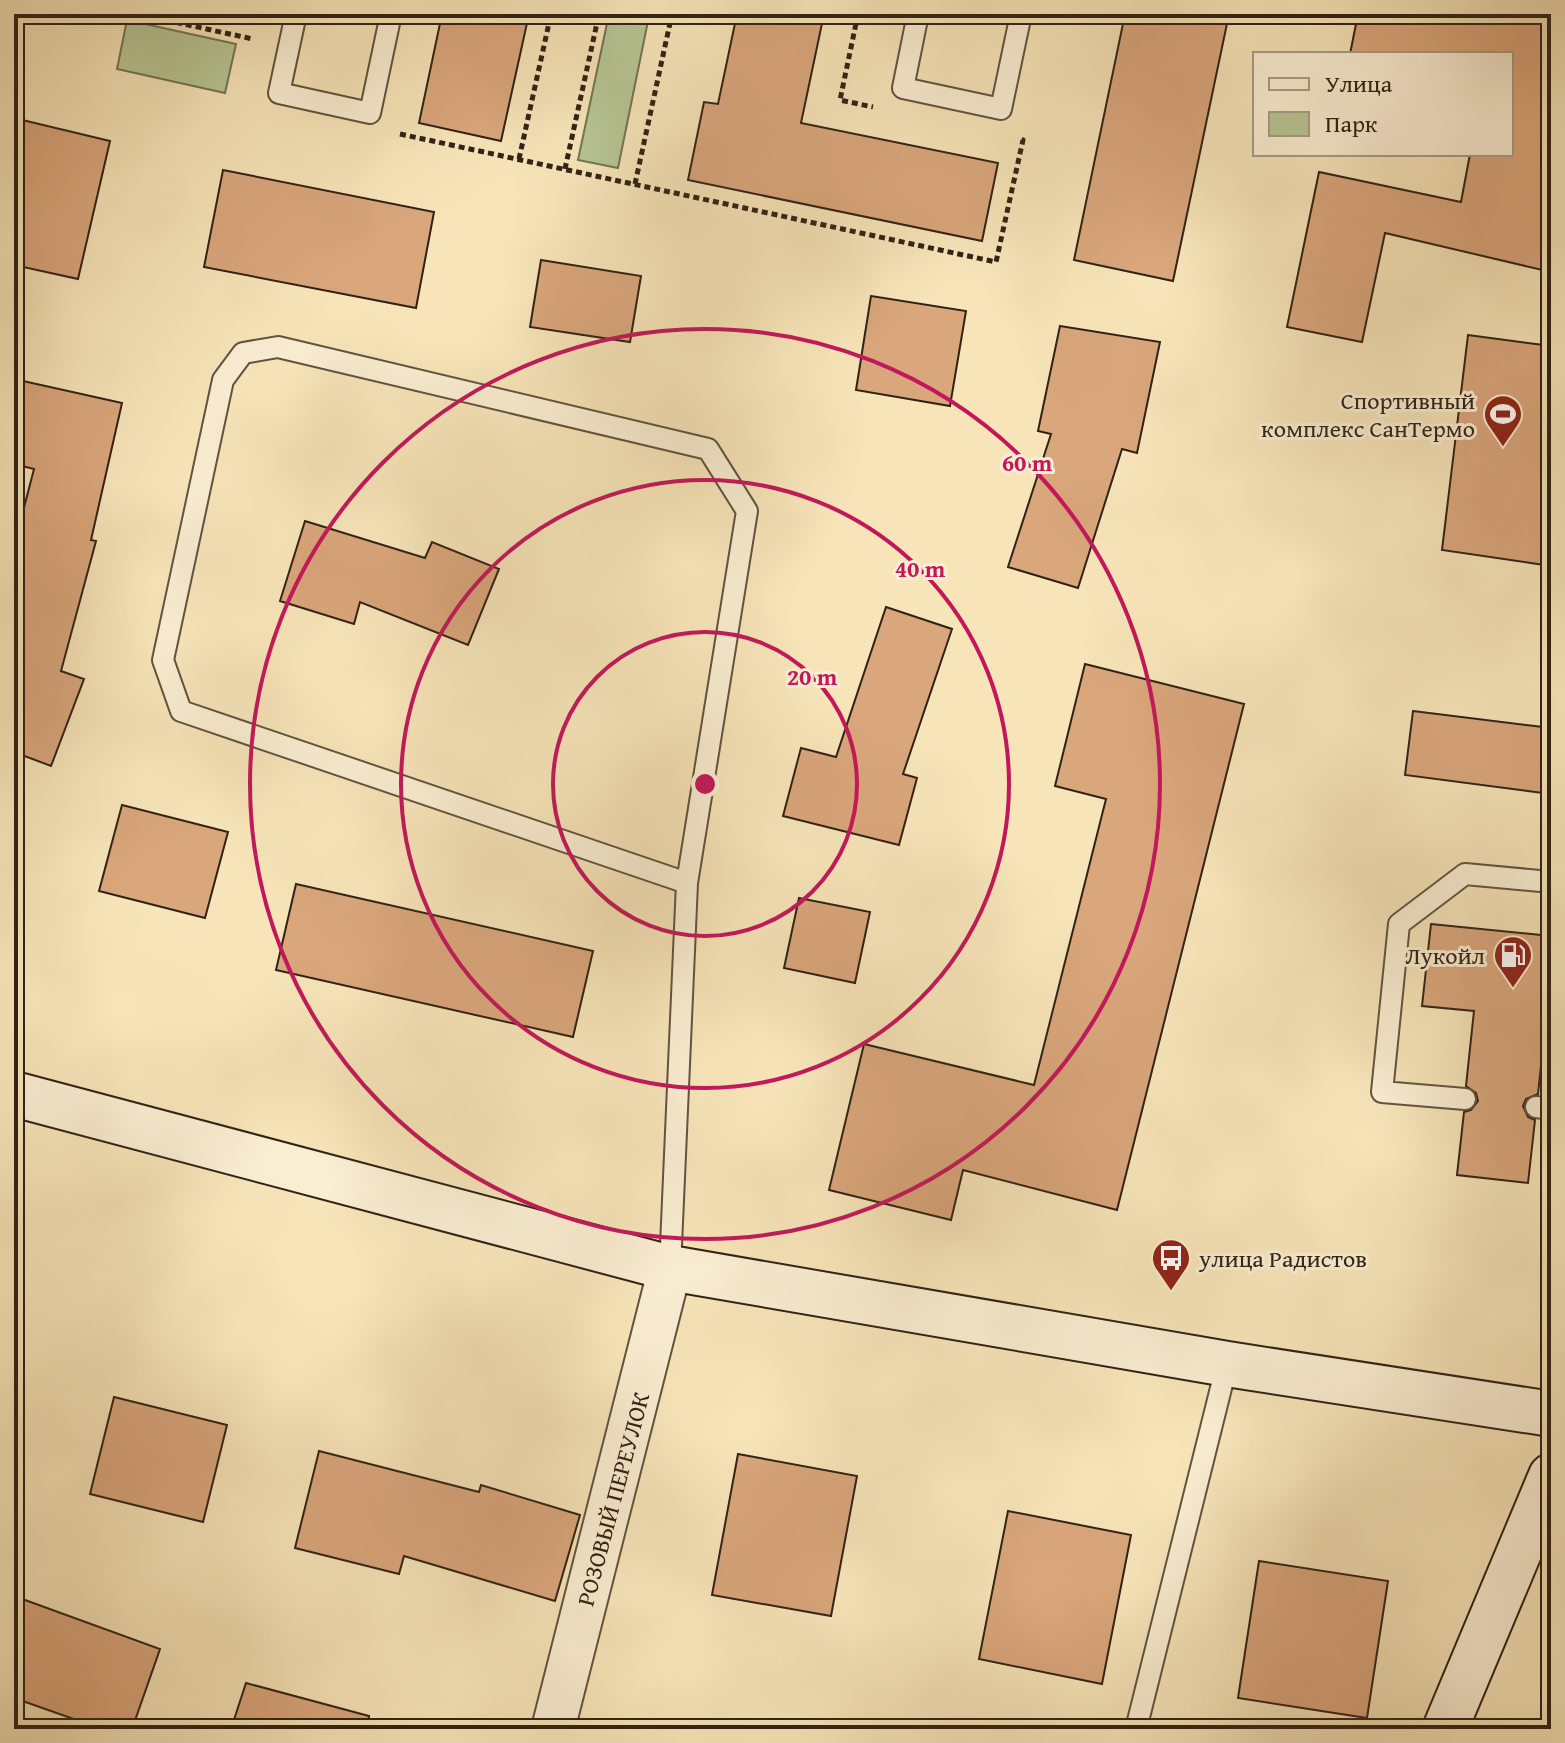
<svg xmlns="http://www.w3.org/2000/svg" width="1565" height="1743" font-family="'Gentium Book Plus',serif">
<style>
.green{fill:#b7c694;stroke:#747455;stroke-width:2}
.building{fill:#daa67c;stroke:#302216;stroke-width:2}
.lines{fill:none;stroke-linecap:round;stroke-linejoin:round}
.lane-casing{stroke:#62533f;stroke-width:24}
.street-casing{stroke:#62533f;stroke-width:46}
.secondary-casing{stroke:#302216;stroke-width:48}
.path{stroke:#302216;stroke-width:5;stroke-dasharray:6 4;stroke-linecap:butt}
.lane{stroke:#faeed2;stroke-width:20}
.street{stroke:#faeed2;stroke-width:42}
.secondary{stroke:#faeed2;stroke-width:44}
.ring{fill:none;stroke:#c2185b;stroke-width:4}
.labels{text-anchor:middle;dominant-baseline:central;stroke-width:6;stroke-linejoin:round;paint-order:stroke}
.poi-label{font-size:24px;fill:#302216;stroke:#faeed2;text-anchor:end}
.street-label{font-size:24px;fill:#302216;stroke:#faeed2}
.centre{fill:#c2185b;stroke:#faeed2;stroke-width:4}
.ring-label{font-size:24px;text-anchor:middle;font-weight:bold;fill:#c2185b;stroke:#faeed2;stroke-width:6;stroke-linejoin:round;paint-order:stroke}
</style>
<rect width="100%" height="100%" fill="#f7e5b9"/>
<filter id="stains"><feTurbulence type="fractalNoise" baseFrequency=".0025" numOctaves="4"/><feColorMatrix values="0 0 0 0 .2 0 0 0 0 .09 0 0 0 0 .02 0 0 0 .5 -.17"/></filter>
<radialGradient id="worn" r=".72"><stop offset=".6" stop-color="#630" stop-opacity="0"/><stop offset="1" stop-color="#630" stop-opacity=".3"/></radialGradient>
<!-- green -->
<path class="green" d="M 609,14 L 648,21 L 618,168 L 578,160 Z
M 127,20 L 236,44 L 225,93 L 117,69 Z"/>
<!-- building -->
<path class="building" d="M 442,14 L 529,14 L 501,141 L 419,123 Z
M 737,14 L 824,14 L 801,123 L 998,163 L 982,241 L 688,180 L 704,102 L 718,104 Z
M 1125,14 L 1229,14 L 1173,281 L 1074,260 Z
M 1358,14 L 1551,14 L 1551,272 L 1385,233 L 1362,342 L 1287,327 L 1319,172 L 1461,202 L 1470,154 L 1511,154 L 1511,54 L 1350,54 Z
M 14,118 L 110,141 L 78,279 L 14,265 Z
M 223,170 L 434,212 L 416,308 L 204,267 Z
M 541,260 L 641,276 L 630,342 L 530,327 Z
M 871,296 L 966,311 L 950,406 L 856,390 Z
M 1060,326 L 1160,342 L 1137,453 L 1122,449 L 1078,588 L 1008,567 L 1051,434 L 1038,431 Z
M 1468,335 L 1551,346 L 1551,566 L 1442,550 Z
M 14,379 L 122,403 L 91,540 L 96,541 L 61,671 L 84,679 L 51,766 L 14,752 L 14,546 L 34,469 L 14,464 Z
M 305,521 L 425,558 L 432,542 L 499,569 L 468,645 L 360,602 L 354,624 L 280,601 Z
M 886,607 L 952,629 L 903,774 L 917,778 L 899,845 L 783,816 L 801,748 L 836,757 Z
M 1085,664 L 1244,704 L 1117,1210 L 963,1170 L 951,1220 L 829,1190 L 864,1044 L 1034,1085 L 1106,799 L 1055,786 Z
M 1413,711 L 1551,728 L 1551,794 L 1405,775 Z
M 122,805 L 228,832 L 205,918 L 99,891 Z
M 296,884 L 593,951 L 573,1037 L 276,970 Z
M 799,898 L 870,912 L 855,983 L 784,968 Z
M 1431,924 L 1551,936 L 1551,1028 L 1545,1027 L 1538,1094 L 1526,1099 L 1523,1106 L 1528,1117 L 1535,1120 L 1528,1183 L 1457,1175 L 1464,1112 L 1471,1110 L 1478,1101 L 1476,1093 L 1466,1086 L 1474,1011 L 1422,1006 Z
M 114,1397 L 227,1425 L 203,1522 L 90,1494 Z
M 319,1451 L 479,1492 L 481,1485 L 580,1515 L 555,1601 L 404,1556 L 399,1574 L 295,1548 Z
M 738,1454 L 857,1476 L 831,1616 L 712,1595 Z
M 1008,1511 L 1131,1535 L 1102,1684 L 979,1659 Z
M 1259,1561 L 1388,1581 L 1367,1718 L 1238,1698 Z
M 14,1596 L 160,1649 L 132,1729 L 102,1729 L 14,1698 Z
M 246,1683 L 369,1716 L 367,1729 L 231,1729 Z"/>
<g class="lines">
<!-- lane casing -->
<g class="lane-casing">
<path id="lane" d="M 296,14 L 279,93 L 370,113 L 391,14
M 918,14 L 903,88 L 1001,109 L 1021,14
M 1465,1099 L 1382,1092 L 1399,924 L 1465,874 L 1551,882
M 1536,1107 L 1551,1109
M 670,1268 L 687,883 L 747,511 L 708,449 L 278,347 L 243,353 L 223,380 L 163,660 L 181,711 L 687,883
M 1136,1729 L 1227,1364"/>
</g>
<!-- street casing -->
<g class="street-casing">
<path id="street" d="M 553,1729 L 670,1268"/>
</g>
<!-- secondary casing -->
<g class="secondary-casing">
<path id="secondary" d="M 14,1094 L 670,1268 L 1227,1364 L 1551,1414
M 1445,1729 L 1551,1476"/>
</g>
<!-- path -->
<path class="path" d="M 137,14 L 253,39
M 858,14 L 840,100 L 873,107
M 400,134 L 996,262 L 1023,140 L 1019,139
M 519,159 L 551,14
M 565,169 L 599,14
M 635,184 L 672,14"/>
<!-- lane -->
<use href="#lane" class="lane"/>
<!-- street -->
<use href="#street" class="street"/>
<!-- secondary -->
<use href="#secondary" class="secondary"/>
</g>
<!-- distance rings -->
<g class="ring">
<circle cx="705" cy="784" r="152"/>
<circle cx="705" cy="784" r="304"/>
<circle cx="705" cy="784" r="455"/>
</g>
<!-- icons -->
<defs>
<g id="stadium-pin" transform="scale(2)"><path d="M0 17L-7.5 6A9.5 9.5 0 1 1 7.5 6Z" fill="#8f2418" stroke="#faeed2"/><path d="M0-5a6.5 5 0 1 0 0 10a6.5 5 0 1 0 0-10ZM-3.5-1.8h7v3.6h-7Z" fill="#fff"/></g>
<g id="fuel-pin" transform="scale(2)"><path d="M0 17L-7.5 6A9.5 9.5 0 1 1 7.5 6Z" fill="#8f2418" stroke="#faeed2"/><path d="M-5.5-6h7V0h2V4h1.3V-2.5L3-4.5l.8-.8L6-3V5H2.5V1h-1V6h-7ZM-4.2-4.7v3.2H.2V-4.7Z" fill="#fff"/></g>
<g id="bus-pin" transform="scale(2)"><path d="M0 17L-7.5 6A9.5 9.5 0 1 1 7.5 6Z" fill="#8f2418" stroke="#faeed2"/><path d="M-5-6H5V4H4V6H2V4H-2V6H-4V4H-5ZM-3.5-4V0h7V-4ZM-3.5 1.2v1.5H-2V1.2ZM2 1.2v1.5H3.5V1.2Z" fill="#fff"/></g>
</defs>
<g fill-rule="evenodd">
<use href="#stadium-pin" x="1503" y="414"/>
<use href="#fuel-pin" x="1513" y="955"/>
<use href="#bus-pin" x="1171" y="1258"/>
</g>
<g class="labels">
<!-- poi labels -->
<g class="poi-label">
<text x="1475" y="400">Спортивный<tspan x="1475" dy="28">комплекс СанТермо</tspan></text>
<text x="1485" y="955">Лукойл</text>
<text x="1199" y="1258" text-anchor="start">улица Радистов</text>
</g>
<!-- street labels -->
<g class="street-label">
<text transform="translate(613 1499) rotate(-75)">РОЗОВЫЙ ПЕРЕУЛОК</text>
</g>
</g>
<circle cx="705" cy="784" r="12" class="centre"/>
<g class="ring-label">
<text x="1027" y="471">60 m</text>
<text x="920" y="577">40 m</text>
<text x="812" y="685">20 m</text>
</g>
<!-- margin -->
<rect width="1565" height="1743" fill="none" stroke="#f7e5b9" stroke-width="48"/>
<rect x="16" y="16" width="1533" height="1711" fill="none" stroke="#302216" stroke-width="4"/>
<rect x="24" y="24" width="1517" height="1695" fill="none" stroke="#302216" stroke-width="2"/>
<!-- legend -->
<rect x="1253" y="52" width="260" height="104" fill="#faeed2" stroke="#a99c87" stroke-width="2"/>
<rect x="1269" y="78" width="40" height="12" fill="#faeed2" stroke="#a99c87" stroke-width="2"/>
<text x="1325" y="92" font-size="24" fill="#302216">Улица</text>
<rect x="1269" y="112" width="40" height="24" fill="#b7c694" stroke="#a99c87" stroke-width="2"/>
<text x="1325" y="132" font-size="24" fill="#302216">Парк</text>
<rect width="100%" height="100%" filter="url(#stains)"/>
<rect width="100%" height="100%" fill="url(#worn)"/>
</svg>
